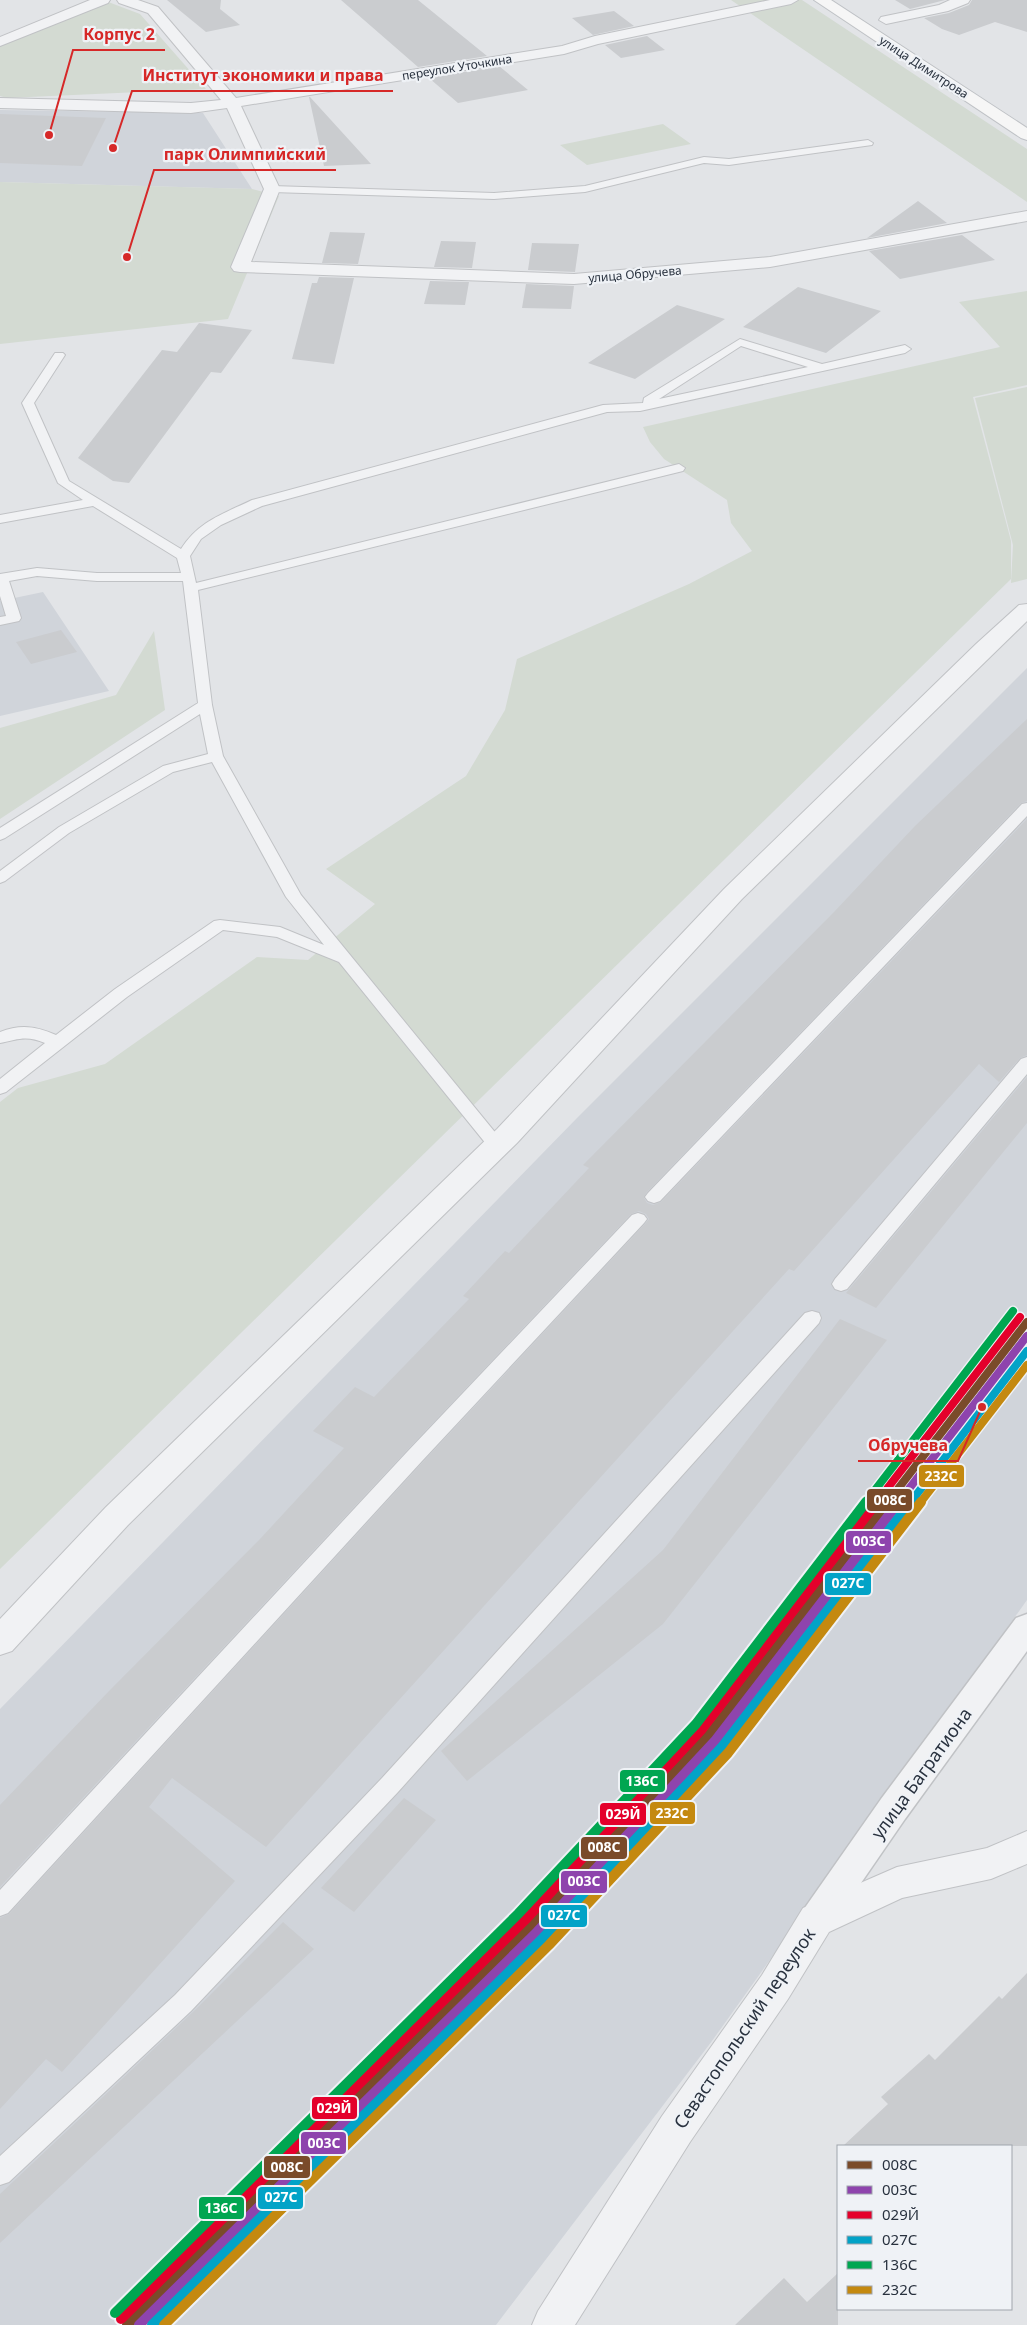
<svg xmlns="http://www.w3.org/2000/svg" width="1027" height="2325" font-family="'Noto Sans',sans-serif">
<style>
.built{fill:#d0d4da}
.green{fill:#d3dad2}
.building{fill:#cacccf}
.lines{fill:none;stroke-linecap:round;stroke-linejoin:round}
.service-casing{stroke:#c0c2c5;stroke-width:2}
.pedestrian-casing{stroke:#c0c2c5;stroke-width:3}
.minor-casing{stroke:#c0c2c5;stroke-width:2}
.tertiary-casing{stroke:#c0c2c5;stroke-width:2}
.primary-casing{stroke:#bec1c5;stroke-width:2}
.service{fill:#f1f2f4;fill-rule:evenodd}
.pedestrian{fill:#f1f2f4;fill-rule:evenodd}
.minor{fill:#f1f2f4;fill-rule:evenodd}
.tertiary{fill:#f1f2f4;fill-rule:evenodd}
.primary{fill:#f6f6f6;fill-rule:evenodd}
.rail-1-far1-casing{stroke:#eff2f6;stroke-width:11}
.rail-1-casing{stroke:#eff2f6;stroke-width:14}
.rail-2-far1-casing{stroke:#eff2f6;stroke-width:11}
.rail-2-casing{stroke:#eff2f6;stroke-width:14}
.rail-3-far1-casing{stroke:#eff2f6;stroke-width:11}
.rail-3-casing{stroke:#eff2f6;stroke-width:14}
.rail-4-far1-casing{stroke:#eff2f6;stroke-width:11}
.rail-4-casing{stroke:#eff2f6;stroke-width:14}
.rail-5-far1-casing{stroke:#eff2f6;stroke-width:11}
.rail-5-casing{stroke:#eff2f6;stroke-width:14}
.rail-6-far1-casing{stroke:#eff2f6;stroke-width:11}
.rail-6-casing{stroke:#eff2f6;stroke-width:14}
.rail-1-far1{stroke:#7a4b2a;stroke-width:8}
.rail-1{stroke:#7a4b2a;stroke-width:10}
.rail-2-far1{stroke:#8e44ad;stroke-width:8}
.rail-2{stroke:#8e44ad;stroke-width:10}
.rail-3-far1{stroke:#e4002b;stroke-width:8}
.rail-3{stroke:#e4002b;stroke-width:10}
.rail-4-far1{stroke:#02a3c7;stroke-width:8}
.rail-4{stroke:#02a3c7;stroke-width:10}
.rail-5-far1{stroke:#00a651;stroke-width:8}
.rail-5{stroke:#00a651;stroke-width:10}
.rail-6-far1{stroke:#c48910;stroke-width:8}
.rail-6{stroke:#c48910;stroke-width:10}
.labels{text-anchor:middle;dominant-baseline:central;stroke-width:4.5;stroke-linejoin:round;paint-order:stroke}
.far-street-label{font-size:12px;fill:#29323f;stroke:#eff2f6}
.near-street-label{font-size:18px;fill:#29323f;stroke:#eff2f6}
.leader{fill:none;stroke:#d62828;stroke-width:2}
.callout-dot{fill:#d62828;stroke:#eff2f6;stroke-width:2}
.callout-label{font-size:16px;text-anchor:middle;font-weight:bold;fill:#d62828;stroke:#eff2f6;stroke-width:4.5;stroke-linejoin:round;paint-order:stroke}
.line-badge{stroke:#eff2f6;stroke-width:2}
.badge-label{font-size:14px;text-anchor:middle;font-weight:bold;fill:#fff}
</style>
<rect width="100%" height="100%" fill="#e2e4e7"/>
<!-- built -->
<path class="built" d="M 0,110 L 203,113 L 252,189 L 0,182 Z
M 43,592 L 109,691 L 0,716 L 0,601 Z
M 1027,668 L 1027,1600 L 712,2041 L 496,2325 L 0,2325 L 0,1709 L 577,1118 Z"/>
<!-- green -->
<path class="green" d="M 103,0 L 140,14 L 206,89 L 7,98 L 0,96 L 0,39 Z
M 731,0 L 802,0 L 1027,149 L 1027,202 Z
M 663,124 L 691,144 L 587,165 L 560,145 Z
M 0,182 L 252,189 L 279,196 L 228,319 L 0,344 Z
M 1027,291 L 1027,385 L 973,397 L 1011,541 L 1011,579 L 0,1569 L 0,1102 L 18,1088 L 105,1064 L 257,957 L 308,960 L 375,904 L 326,869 L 466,776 L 505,710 L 517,659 L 689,584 L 752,551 L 731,523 L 727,500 L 664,459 L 650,442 L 643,427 L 1000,347 L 959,302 Z
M 1027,387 L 1027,579 L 1011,583 L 1013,545 L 975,398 Z
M 154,631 L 165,710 L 0,819 L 0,728 L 116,695 Z"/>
<!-- building -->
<path class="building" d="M 167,0 L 221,0 L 220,9 L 240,25 L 206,32 Z
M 341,0 L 418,0 L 487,56 L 418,67 Z
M 895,0 L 945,0 L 910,9 Z
M 972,0 L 1027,0 L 1027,32 L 995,22 L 959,35 L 942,29 L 924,18 L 949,13 L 969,5 Z
M 614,11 L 634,26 L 593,35 L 572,18 Z
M 647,36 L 665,50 L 621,58 L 605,45 Z
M 499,66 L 528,90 L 458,103 L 429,78 Z
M 309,97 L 310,97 L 371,164 L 324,166 Z
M 0,114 L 106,118 L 82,166 L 0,163 Z
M 918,201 L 947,223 L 867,238 Z
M 330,232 L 365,233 L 358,264 L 322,263 Z
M 962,235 L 995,260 L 900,279 L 869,251 Z
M 441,241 L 476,242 L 472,268 L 434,267 Z
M 532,243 L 579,244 L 575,272 L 528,270 Z
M 319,277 L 354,278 L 334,364 L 292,359 L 312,283 L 317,283 Z
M 430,281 L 469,282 L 465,305 L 424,304 Z
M 526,284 L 574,286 L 571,309 L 522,308 Z
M 798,287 L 881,311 L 826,353 L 743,327 Z
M 677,305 L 725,319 L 635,379 L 588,363 Z
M 199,323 L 252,330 L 221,373 L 211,372 L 129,483 L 113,481 L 78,458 L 162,350 L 177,352 Z
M 61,630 L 77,652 L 31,664 L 16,642 Z
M 1027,719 L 1027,801 L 1021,803 L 647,1192 L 644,1198 L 647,1203 L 653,1205 L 661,1202 L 1027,819 L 1027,1055 L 1020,1058 L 999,1082 L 979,1064 L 794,1271 L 789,1269 L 266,1847 L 172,1778 L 149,1807 L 235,1881 L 62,2072 L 46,2059 L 0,2109 L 0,1918 L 9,1914 L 423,1462 L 645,1224 L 649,1219 L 646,1214 L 639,1211 L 631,1214 L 407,1450 L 0,1887 L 0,1805 L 109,1691 L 260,1539 L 344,1448 L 313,1431 L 355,1387 L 374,1397 L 469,1299 L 463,1296 L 505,1251 L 509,1253 L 589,1168 L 583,1165 L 834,912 L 915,826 Z
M 1027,1077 L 1027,1123 L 876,1308 L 846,1293 Z
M 840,1319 L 887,1340 L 663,1624 L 467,1781 L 441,1751 L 663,1550 Z
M 404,1798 L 436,1820 L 354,1912 L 321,1888 Z
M 283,1922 L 314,1949 L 0,2243 L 0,2194 L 196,2009 Z
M 1027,1973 L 1027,2146 L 843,2146 L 888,2104 L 881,2097 L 929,2054 L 935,2060 L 999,1996 L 1002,1999 Z
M 838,2273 L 838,2325 L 735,2325 L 784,2278 L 807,2302 Z"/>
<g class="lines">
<!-- service casing -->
<g class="service-casing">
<path id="service" d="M 868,140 L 873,143 L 872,145 L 729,165 L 704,163 L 585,192 L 494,199 L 272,192 L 267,189 L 272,186 L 494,193 L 585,186 L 704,157 L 729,159 Z
M 740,339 L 822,364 L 905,345 L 911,349 L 905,353 L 640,411 L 607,412 L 262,506 L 221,525 L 201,539 L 190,556 L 196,583 L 679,464 L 685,468 L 683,471 L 198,590 L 212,705 L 223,756 L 301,895 L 503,1142 L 506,1146 L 503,1150 L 497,1152 L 491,1150 L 339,962 L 277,937 L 223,930 L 127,997 L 6,1092 L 0,1094 L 0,1079 L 45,1043 C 27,1035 18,1039 0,1043 L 0,1032 C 20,1024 36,1026 56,1035 L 115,989 L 214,921 L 220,920 L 280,927 L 324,945 L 286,897 L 212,762 L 173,772 L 69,833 L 5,881 L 0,883 L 0,871 L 59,827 L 163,766 L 208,754 L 200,714 L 5,838 L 0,840 L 0,828 L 198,703 L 183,581 L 97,581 L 37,576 L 9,581 L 21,618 L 19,621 L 0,625 L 0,617 L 6,616 L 0,596 L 0,574 L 37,568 L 97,573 L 181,573 L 177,558 L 93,506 L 0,523 L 0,515 L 83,500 L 58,483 L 22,403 L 55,353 L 63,353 L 65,355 L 34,403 L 69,481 L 181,549 C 199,521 223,514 252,500 L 603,405 L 643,403 L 644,398 ZM 741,346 L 808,367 L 659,399 Z
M 1027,803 L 1027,816 L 660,1201 L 654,1203 L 648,1201 L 645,1197 L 648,1193 L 1022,804 Z
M 1027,1057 L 1027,1074 L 847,1289 L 841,1291 L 835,1289 L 832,1284 L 835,1279 L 1021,1059 Z
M 638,1213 L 644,1215 L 647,1219 L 644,1223 L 422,1461 L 8,1913 L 0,1916 L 0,1890 L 408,1451 L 632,1215 Z
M 812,1311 L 819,1313 L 821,1318 L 819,1323 L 398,1792 L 191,2011 L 9,2182 L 0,2185 L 0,2156 L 175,1995 L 382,1778 L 805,1313 Z"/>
</g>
<!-- pedestrian casing -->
<g class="pedestrian-casing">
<path id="pedestrian" d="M 1027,1614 L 1027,1651 L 905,1819 L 828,1931 L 816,1936 L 804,1931 L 799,1920 L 804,1909 L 881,1799 L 1016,1618 Z"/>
</g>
<!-- minor casing -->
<g class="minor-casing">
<path id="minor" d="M 90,0 L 110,0 L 108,3 L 0,46 L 0,37 Z
M 117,0 L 138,0 L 158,7 L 236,98 L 562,46 L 595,36 L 770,0 L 798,0 L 791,4 L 598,44 L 564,54 L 241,106 L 280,189 L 251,262 L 574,274 L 770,257 L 1027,211 L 1027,221 L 770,267 L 574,284 L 240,272 L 234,271 L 231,267 L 264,189 L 227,108 L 191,113 L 0,108 L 0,98 L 191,103 L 221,100 L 148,13 L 119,3 Z
M 950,0 L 970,0 L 968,3 L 948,11 L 886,24 L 879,20 L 881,17 L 939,5 Z
M 1027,1831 L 1027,1864 L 991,1879 L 902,1898 L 829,1932 L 788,1999 L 690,2142 L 575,2325 L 532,2325 L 538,2311 L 662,2116 L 762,1975 L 803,1908 L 897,1867 L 987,1848 Z"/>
</g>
<!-- tertiary casing -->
<g class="tertiary-casing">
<path id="tertiary" d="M 1027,604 L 1027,621 L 742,899 L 517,1143 L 128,1525 L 12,1651 L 0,1655 L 0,1619 L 106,1507 L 497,1129 L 724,889 L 976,644 L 1019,605 Z"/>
</g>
<!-- primary casing -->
<g class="primary-casing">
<path id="primary" d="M 814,0 L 831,0 L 1027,128 L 1027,140 L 1021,138 Z"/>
</g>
<!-- service -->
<use href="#service" class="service"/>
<!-- pedestrian -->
<use href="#pedestrian" class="pedestrian"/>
<!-- minor -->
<use href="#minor" class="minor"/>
<!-- tertiary -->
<use href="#tertiary" class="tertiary"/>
<!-- primary -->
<use href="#primary" class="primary"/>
<!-- rail-1-far1 casing -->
<g class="rail-1-far1-casing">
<path id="rail-1-far1" d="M 887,1503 L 1027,1322"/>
</g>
<!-- rail-1 casing -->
<g class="rail-1-casing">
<path id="rail-1" d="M 127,2325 L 531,1926 L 709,1735 L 888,1502"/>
</g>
<!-- rail-2-far1 casing -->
<g class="rail-2-far1-casing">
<path id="rail-2-far1" d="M 898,1503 L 1027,1336"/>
</g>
<!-- rail-2 casing -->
<g class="rail-2-casing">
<path id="rail-2" d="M 139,2325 L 537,1932 L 715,1741 L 899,1502"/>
</g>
<!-- rail-3-far1 casing -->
<g class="rail-3-far1-casing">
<path id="rail-3-far1" d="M 876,1503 L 1020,1317"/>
</g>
<!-- rail-3 casing -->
<g class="rail-3-casing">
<path id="rail-3" d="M 121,2319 L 525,1920 L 702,1729 L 877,1502"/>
</g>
<!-- rail-4-far1 casing -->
<g class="rail-4-far1-casing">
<path id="rail-4-far1" d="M 910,1503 L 1027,1351"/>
</g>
<!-- rail-4 casing -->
<g class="rail-4-casing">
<path id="rail-4" d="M 152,2325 L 543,1938 L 722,1747 L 911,1502"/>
</g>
<!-- rail-5-far1 casing -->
<g class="rail-5-far1-casing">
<path id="rail-5-far1" d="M 865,1503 L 1013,1311"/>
</g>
<!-- rail-5 casing -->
<g class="rail-5-casing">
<path id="rail-5" d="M 115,2313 L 518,1914 L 696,1724 L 866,1502"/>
</g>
<!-- rail-6-far1 casing -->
<g class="rail-6-far1-casing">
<path id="rail-6-far1" d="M 920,1503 L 1027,1365"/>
</g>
<!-- rail-6 casing -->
<g class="rail-6-casing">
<path id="rail-6" d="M 164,2325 L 549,1945 L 728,1753 L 921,1502"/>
</g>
<!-- rail-1-far1 -->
<use href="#rail-1-far1" class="rail-1-far1"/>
<!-- rail-1 -->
<use href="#rail-1" class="rail-1"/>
<!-- rail-2-far1 -->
<use href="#rail-2-far1" class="rail-2-far1"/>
<!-- rail-2 -->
<use href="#rail-2" class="rail-2"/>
<!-- rail-3-far1 -->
<use href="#rail-3-far1" class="rail-3-far1"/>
<!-- rail-3 -->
<use href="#rail-3" class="rail-3"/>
<!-- rail-4-far1 -->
<use href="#rail-4-far1" class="rail-4-far1"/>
<!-- rail-4 -->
<use href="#rail-4" class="rail-4"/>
<!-- rail-5-far1 -->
<use href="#rail-5-far1" class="rail-5-far1"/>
<!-- rail-5 -->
<use href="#rail-5" class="rail-5"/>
<!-- rail-6-far1 -->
<use href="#rail-6-far1" class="rail-6-far1"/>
<!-- rail-6 -->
<use href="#rail-6" class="rail-6"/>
</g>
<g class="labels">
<!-- far-street labels -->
<g class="far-street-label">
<text transform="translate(457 67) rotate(-9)">переулок Уточкина</text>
<text transform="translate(924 67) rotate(33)">улица Димитрова</text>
<text transform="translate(635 274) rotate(-5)">улица Обручева</text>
</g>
<!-- near-street labels -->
<g class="near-street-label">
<text transform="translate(921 1773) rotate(-54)">улица Багратиона</text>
<text transform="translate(744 2028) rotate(-56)">Севастопольский переулок</text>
</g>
</g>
<!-- callouts -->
<path class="leader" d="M49 135L73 50H165M113 148L132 91H393M127 257L154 170H336M982 1407L958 1461H858"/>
<g class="callout-dot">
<circle cx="49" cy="135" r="5"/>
<circle cx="113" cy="148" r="5"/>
<circle cx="127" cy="257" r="5"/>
<circle cx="982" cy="1407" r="5"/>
</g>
<g class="callout-label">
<text x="119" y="40">Корпус 2</text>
<text x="263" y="81">Институт экономики и права</text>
<text x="245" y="160">парк Олимпийский</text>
<text x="908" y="1451">Обручева</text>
</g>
<g class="line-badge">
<rect x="918" y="1464" width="47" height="24" rx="5" fill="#c48910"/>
<rect x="866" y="1488" width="47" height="24" rx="5" fill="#7a4b2a"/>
<rect x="845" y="1530" width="47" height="24" rx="5" fill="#8e44ad"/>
<rect x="824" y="1572" width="48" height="24" rx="5" fill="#02a3c7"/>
<rect x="619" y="1769" width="47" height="24" rx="5" fill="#00a651"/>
<rect x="649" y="1801" width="47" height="24" rx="5" fill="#c48910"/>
<rect x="599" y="1802" width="48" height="24" rx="5" fill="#e4002b"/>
<rect x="580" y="1836" width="48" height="24" rx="5" fill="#7a4b2a"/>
<rect x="560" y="1870" width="48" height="24" rx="5" fill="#8e44ad"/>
<rect x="540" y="1904" width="48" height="24" rx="5" fill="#02a3c7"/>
<rect x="311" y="2096" width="47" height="24" rx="5" fill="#e4002b"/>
<rect x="300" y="2131" width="47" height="24" rx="5" fill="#8e44ad"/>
<rect x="263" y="2155" width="48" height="24" rx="5" fill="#7a4b2a"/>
<rect x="257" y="2186" width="47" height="24" rx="5" fill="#02a3c7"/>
<rect x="198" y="2196" width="47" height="24" rx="5" fill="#00a651"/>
</g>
<g class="badge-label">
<text x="941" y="1481">232C</text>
<text x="890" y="1505">008С</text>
<text x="869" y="1546">003С</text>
<text x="848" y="1588">027С</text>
<text x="642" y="1786">136С</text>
<text x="672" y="1818">232C</text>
<text x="623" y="1819">029Й</text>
<text x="604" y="1852">008С</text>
<text x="584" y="1886">003С</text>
<text x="564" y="1920">027С</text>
<text x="334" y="2113">029Й</text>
<text x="324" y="2148">003С</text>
<text x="287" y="2172">008С</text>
<text x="281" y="2202">027С</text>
<text x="221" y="2213">136С</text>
</g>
<!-- legend -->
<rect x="837" y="2145" width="175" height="165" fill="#eff2f6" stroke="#a0a5ad"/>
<rect x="847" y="2161" width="25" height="8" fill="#7a4b2a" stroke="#a0a5ad"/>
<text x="882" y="2170" font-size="15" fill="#29323f">008С</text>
<rect x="847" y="2186" width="25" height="8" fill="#8e44ad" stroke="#a0a5ad"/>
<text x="882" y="2195" font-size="15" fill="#29323f">003С</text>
<rect x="847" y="2211" width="25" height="8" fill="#e4002b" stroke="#a0a5ad"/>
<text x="882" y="2220" font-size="15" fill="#29323f">029Й</text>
<rect x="847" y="2236" width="25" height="8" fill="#02a3c7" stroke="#a0a5ad"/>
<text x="882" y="2245" font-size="15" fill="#29323f">027С</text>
<rect x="847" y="2261" width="25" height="8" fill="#00a651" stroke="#a0a5ad"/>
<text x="882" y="2270" font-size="15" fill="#29323f">136С</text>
<rect x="847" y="2286" width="25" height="8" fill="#c48910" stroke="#a0a5ad"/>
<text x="882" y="2295" font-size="15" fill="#29323f">232C</text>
</svg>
